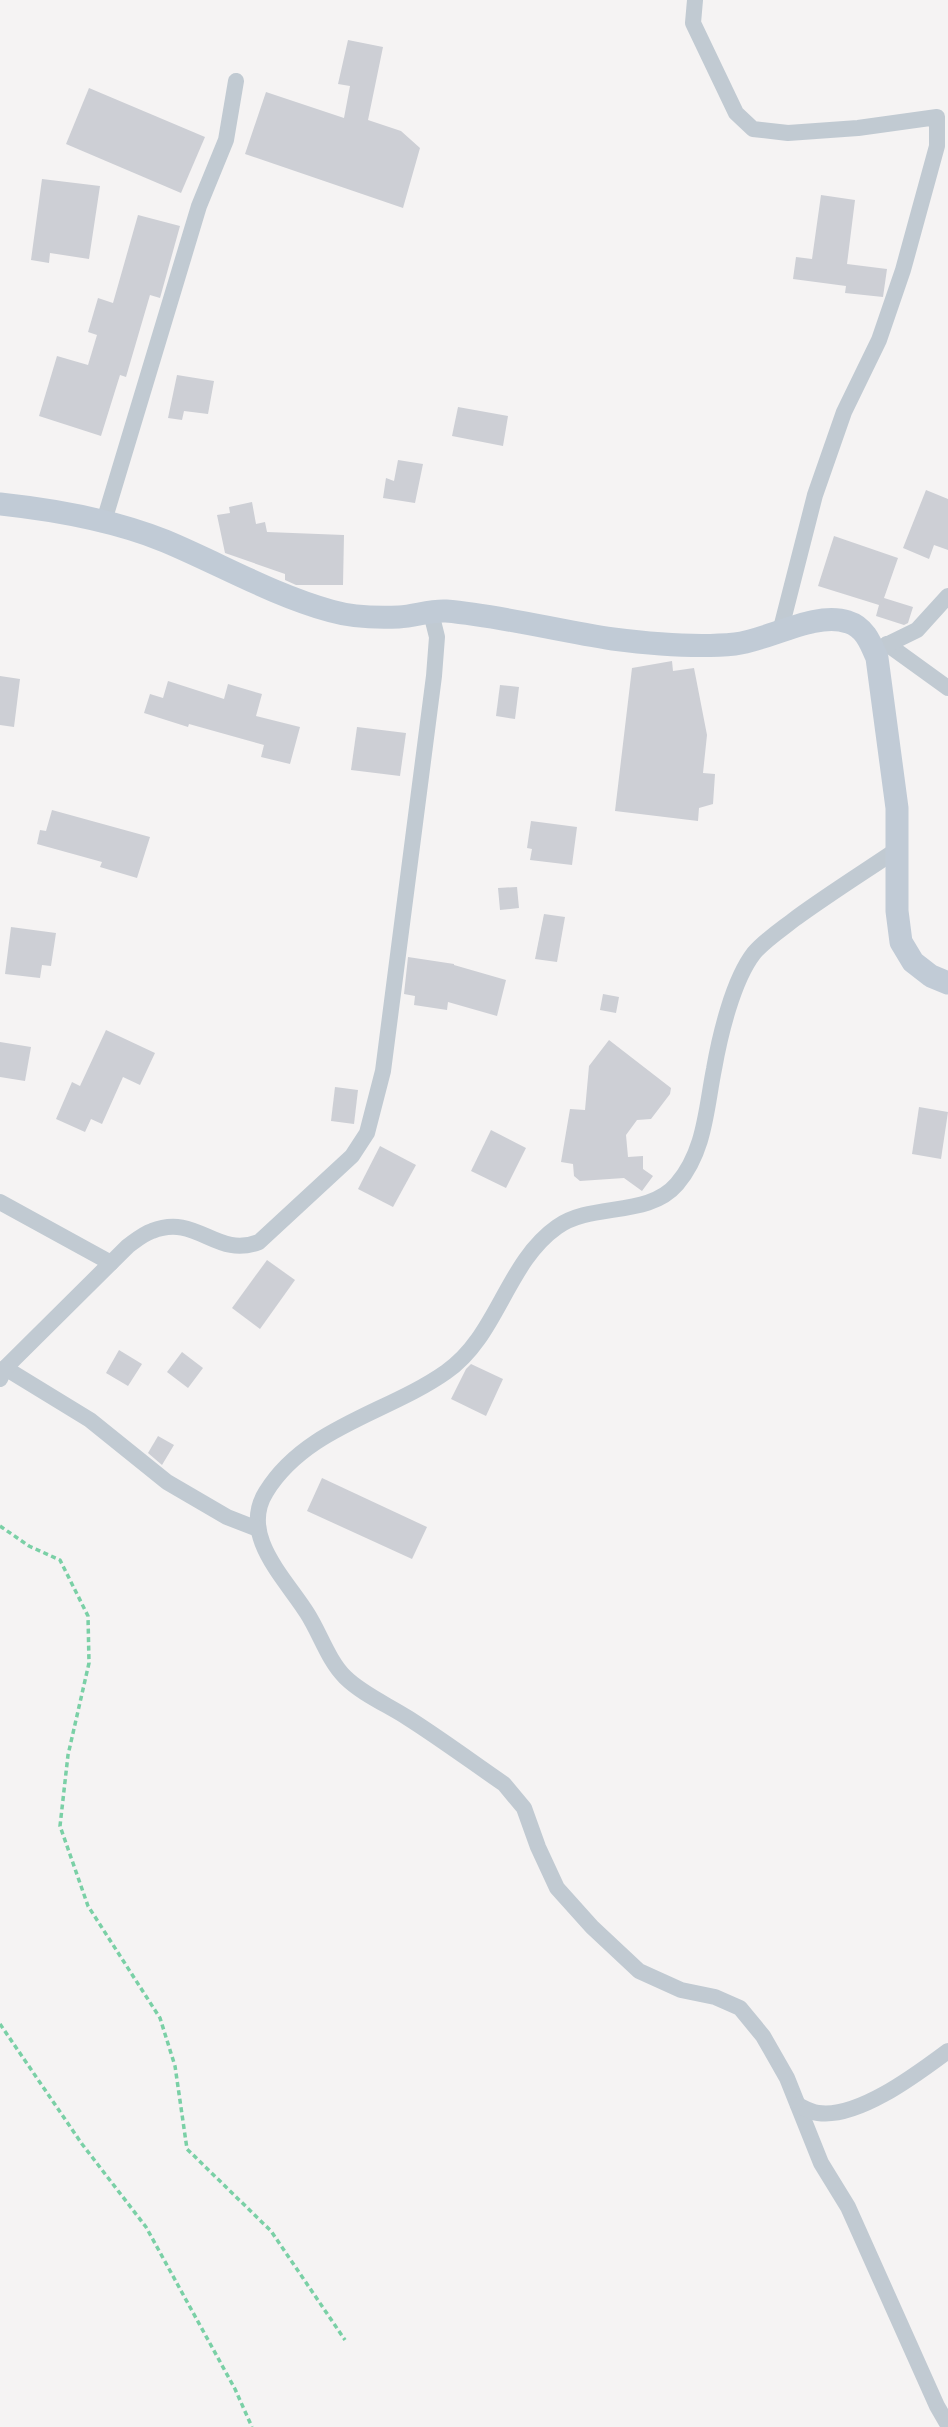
<svg xmlns="http://www.w3.org/2000/svg" width="948" height="2427" font-family="Arial,sans-serif">
	<style>
		.building { fill: #cdcfd5 }
		.lines { fill: none; stroke-linecap: round; stroke-linejoin: round }
		.path { stroke: #7ad0a6; stroke-width: 3.5; stroke-dasharray: 5 3.5; stroke-linecap: butt }
		.street { stroke: #c1cad2; stroke-width: 16 }
		.secondary { stroke: #c1cbd6; stroke-width: 23 }
	</style>
	<rect width="100%" height="100%" fill="#f5f3f3"/>
	<g class="building">
		<polygon points="348,40 383,47 368,120 401,131 420,148 403,208 245,154 266,92 344,118 350,86 338,84"/>
		<polygon points="89,88 205,137 181,193 66,144"/>
		<polygon points="42,179 100,186 89,259 50,253 49,263 31,260"/>
		<polygon points="821,195 855,200 847,264 887,269 883,297 845,293 846,286 793,279 796,257 812,259"/>
		<polygon points="138,215 180,226 160,298 150,295 126,377 120,375 101,436 39,416 57,356 88,365 97,335 88,332 98,298 113,303"/>
		<polygon points="177,375 214,381 208,414 184,411 182,420 168,418"/>
		<polygon points="458,407 508,416 503,446 452,436"/>
		<polygon points="398,460 423,464 415,503 383,498 386,478 394,481"/>
		<polygon points="926,490 948,499 948,550 934,545 929,559 903,548"/>
		<polygon points="252,502 256,524 265,522 267,532 344,535 343,585 296,585 285,580 285,574 225,553 217,515 230,513 229,507"/>
		<polygon points="834,536 898,558 884,598 913,607 908,623 904,625 876,616 879,605 818,586"/>
		<polygon points="672,661 673,671 694,668 707,735 703,773 715,774 713,804 699,808 698,821 615,811 632,668"/>
		<polygon points="0,676 20,679 14,727 0,725"/>
		<polygon points="168,681 224,699 228,684 262,694 256,716 300,727 290,764 261,757 264,745 189,724 188,727 144,713 150,694 163,698"/>
		<polygon points="500,685 519,687 515,719 496,716"/>
		<polygon points="357,727 406,733 400,776 351,770"/>
		<polygon points="52,810 150,837 137,878 100,867 102,862 37,844 40,830 46,831"/>
		<polygon points="531,821 577,827 572,865 530,860 532,849 527,848"/>
		<polygon points="517,887 519,908 500,910 498,888"/>
		<polygon points="544,914 565,917 557,962 535,959"/>
		<polygon points="11,927 56,933 51,966 42,965 40,978 5,974"/>
		<polygon points="408,957 454,964 454,965 506,980 497,1016 448,1002 447,1010 414,1005 415,996 404,994"/>
		<polygon points="603,994 619,997 616,1013 600,1010"/>
		<polygon points="106,1030 155,1053 140,1085 123,1077 102,1124 91,1119 85,1132 56,1119 72,1082 80,1086"/>
		<polygon points="609,1040 671,1088 670,1094 651,1119 637,1120 626,1135 628,1157 643,1156 643,1169 653,1176 642,1191 624,1178 580,1181 574,1176 573,1164 561,1162 570,1109 585,1110 589,1066"/>
		<polygon points="0,1042 31,1047 25,1081 0,1077"/>
		<polygon points="335,1087 358,1090 354,1124 331,1121"/>
		<polygon points="919,1107 948,1112 941,1159 912,1154"/>
		<polygon points="491,1130 526,1148 506,1188 471,1171"/>
		<polygon points="380,1146 416,1165 393,1207 358,1189"/>
		<polygon points="267,1260 295,1280 260,1329 232,1308"/>
		<polygon points="119,1350 142,1364 128,1386 106,1373"/>
		<polygon points="182,1352 203,1368 188,1388 167,1372"/>
		<polygon points="471,1364 503,1379 486,1416 451,1399 466,1369"/>
		<polygon points="158,1436 174,1445 162,1465 148,1453"/>
		<polygon points="322,1478 427,1527 412,1559 307,1511"/>
	</g>
	<g class="lines">
		<g class="path">
			<polyline points="0,1526 29,1546 60,1560 88,1616 89,1663 68,1755 60,1826 88,1906 160,2018 175,2066 187,2149 271,2231 345,2340"/>
			<polyline points="0,2024 82,2144 146,2227 235,2389 252,2427"/>
		</g>
		<g class="street">
			<polyline points="695,0 693,23 736,113 753,129 788,133 858,128 937,117 937,146 903,270 879,340 844,412 815,495 780,632"/>
			<polyline points="104,521 199,206 226,140 236,81"/>
			<polyline points="887,644 948,688"/>
			<polyline points="874,651 917,630 948,596"/>
			<path d="M898,849C864,872 829,894 796,918C782,929 765,940 754,953C733,980 720,1035 714,1069C706,1109 705,1151 677,1184C648,1218 592,1202 557,1227C506,1263 498,1336 446,1372C388,1413 306,1427 266,1492C239,1535 285,1578 307,1613C320,1633 328,1660 345,1677C362,1694 388,1705 408,1718C441,1739 472,1762 504,1784L524,1808L538,1847L557,1888L592,1927L639,1971L681,1990L715,1997L740,2008L763,2036L787,2078L821,2163L848,2207L937,2406L948,2425"/>
			<polyline points="0,1202 111,1263"/>
			<polyline points="5,1368 90,1420 167,1482 227,1517 258,1529"/>
			<path d="M0,1379L5,1368L128,1246C135,1241 143,1234 152,1231C197,1213 216,1259 259,1242L352,1156L367,1133L383,1071L434,676L437,637L431,613"/>
			<path d="M798,2105C804,2108 811,2112 818,2113C858,2119 917,2074 948,2051"/>
		</g>
		<path class="secondary" d="M0,504C56,510 113,520 165,541C220,564 273,595 331,611C352,617 377,618 399,617C415,616 431,610 446,611C503,616 558,631 613,639C652,644 696,648 735,644C769,640 815,611 848,622C865,627 871,644 877,658L897,808V911L901,942L913,962L931,976L948,983"/>
	</g>
</svg>
